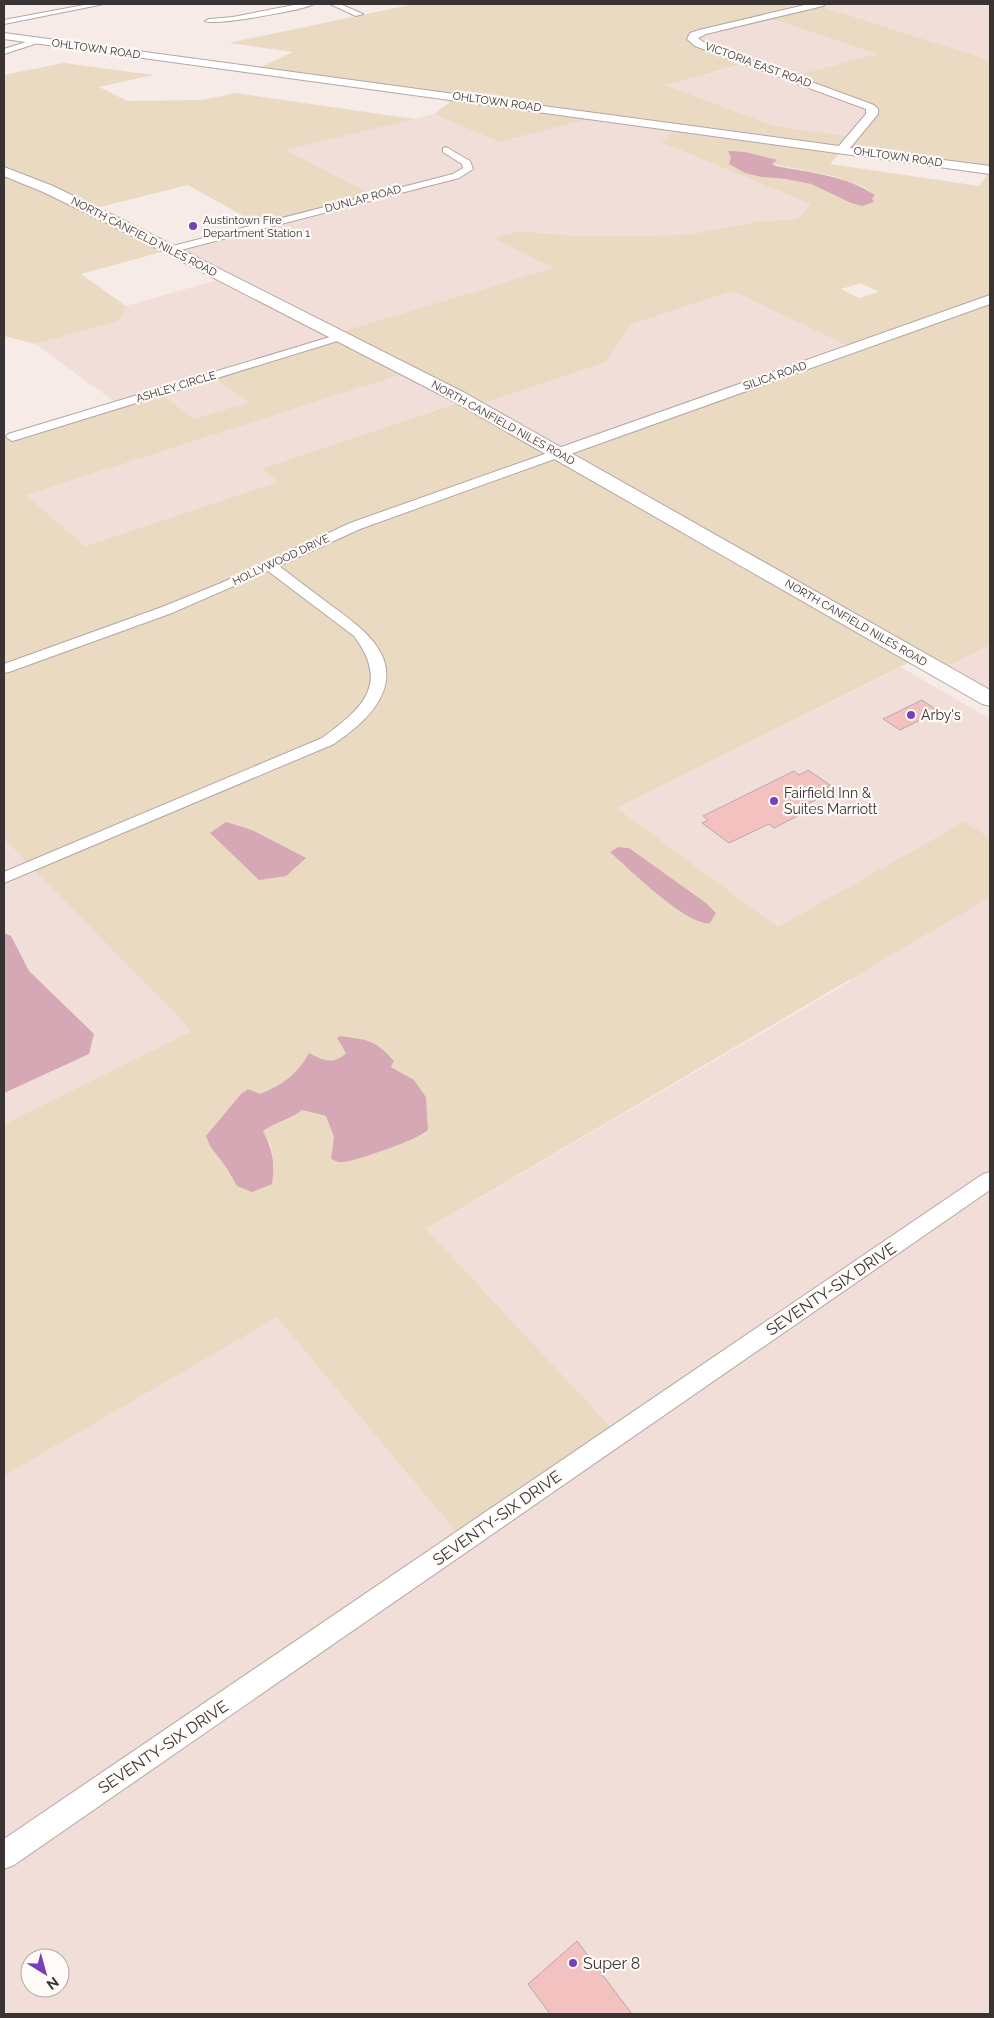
<svg xmlns="http://www.w3.org/2000/svg" width="994" height="2018" font-family="Raleway,sans-serif">
	<style>
		.built { fill: #f2ded8; fill-rule: evenodd }
		.green { fill: #eadac1; fill-rule: evenodd }
		.water { fill: #d6a7b4 }
		.building { fill: #f3c1c0; stroke: #b5aaa9 }
		.lines { fill: none; stroke-linecap: round; stroke-linejoin: round }
		.minor-casing { stroke: #b2a7a4; stroke-width: 2 }
		.tertiary-casing { stroke: #b2a7a4; stroke-width: 2 }
		.secondary-casing { stroke: #b2a7a4; stroke-width: 2 }
		.minor { fill: #fff; fill-rule: evenodd }
		.tertiary { fill: #fff; fill-rule: evenodd }
		.secondary { fill: #fff; fill-rule: evenodd }
		.poi-dot { fill: #7640b6; stroke: #fefaf8; stroke-width: 2 }
		.labels { text-anchor: middle; dominant-baseline: central; stroke-width: 4.5; stroke-linejoin: round; paint-order: stroke }
		.far-street-label { font-size: 11px; fill: #393433; stroke: #fefaf8 }
		.far-poi-label { font-size: 11px; fill: #393433; stroke: #fefaf8; text-anchor: start }
		.poi-label { font-size: 14px; fill: #393433; stroke: #fefaf8; text-anchor: start }
		.near-street-label { font-size: 16px; fill: #393433; stroke: #fefaf8 }
		.near-poi-label { font-size: 16px; fill: #393433; stroke: #fefaf8; text-anchor: start }
	</style>
	<rect width="100%" height="100%" fill="#f6ebe7"/>
	<g class="built">
		<polygon points="778,4 990,4 990,60 816,5 796,9"/>
		<polygon points="766,17 878,54 872,109 854,137 775,126 664,85 750,63 697,43 692,37"/>
		<polygon points="434,114 499,142 600,116 679,127 662,142 812,204 797,219 760,221 687,235 575,236 520,231 495,238 554,268 335,334 340,337 212,376 251,402 195,420 157,392 118,404 35,344 119,321 126,306 224,278 169,250 373,196 285,150"/>
		<polygon points="733,291 852,348 559,453 474,406 605,362 630,324"/>
		<polygon points="409,372 464,400 262,470 278,482 85,546 26,495"/>
		<polygon points="990,645 990,699 940,670"/>
		<path d="M901,667L990,719V2014H4V1476L851,981L617,808ZM30,1958H60V1988H30Z"/>
		<polygon points="4,839 193,1031 4,1124"/>
	</g>
	<g class="green">
		<path d="M414,4H778L796,9L816,5L990,60V170L843,149L830,164L979,186L990,171V645L940,670L918,658L617,808L778,927L964,822L990,838V897L426,1229L618,1435L464,1541L277,1317L4,1476V1124L192,1031L4,839V439L157,392L195,419L250,402L211,376L340,338L334,334L553,268L494,238L520,231L575,236L687,235L760,221L797,219L811,204L661,142L678,127L600,116L499,142L434,114L456,97L254,70L293,52L229,43ZM766,17L877,54L791,77L872,109L854,137L775,126L665,85L751,62L692,39L703,32ZM731,157L776,161L772,164L833,176L864,187L875,195L872,199L874,202L862,206L851,203L811,184L786,179L761,177L746,173L729,164ZM861,283L879,292L859,298L841,289ZM733,291L852,348L559,453L475,406L606,362L631,324ZM409,372L463,401L261,469L278,482L85,546L26,495ZM618,847L629,848L655,868L703,924C668,905 639,879 611,852ZM339,1036C365,1040 376,1040 394,1061L391,1067L414,1080L426,1097L428,1130L425,1134L366,1155L331,1159L334,1137L326,1116L302,1110C290,1121 275,1122 263,1131L271,1146L274,1168L237,1186L226,1167L248,1089L260,1095C281,1086 298,1074 309,1053C323,1062 333,1065 347,1053L340,1045Z"/>
		<polygon points="64,63 153,75 99,87 127,101 203,100 235,93 414,119 286,150 374,196 261,226 188,185 92,209 169,250 81,274 126,306 119,321 35,344 4,336 4,75"/>
	</g>
	<g class="water">
		<path d="M728,151L745,152L777,160L772,164L776,166C811,173 845,175 875,195L872,199L874,202L862,206L851,203L811,184L786,179L761,177L745,173L729,164L731,157Z"/>
		<polygon points="226,822 252,830 306,858 286,876 259,880 210,833"/>
		<path d="M618,847L629,848L706,903L716,913L710,923C688,927 628,868 610,852Z"/>
		<polygon points="4,933 11,936 29,971 94,1034 89,1054 4,1093"/>
		<path d="M340,1036C367,1040 375,1039 394,1061L391,1067L414,1080L426,1097L428,1130C422,1138 354,1162 342,1162C339,1163 334,1160 331,1159L334,1137L326,1116L302,1110C290,1120 275,1122 263,1131C273,1151 275,1162 272,1184L252,1192L237,1186L226,1167L210,1146L206,1136L241,1094L248,1089L260,1094C281,1086 298,1074 309,1053C323,1061 334,1065 346,1053L337,1038Z"/>
	</g>
	<g class="building">
		<polygon points="922,700 938,711 900,730 883,719"/>
		<polygon points="808,770 830,785 827,787 833,791 796,810 801,814 774,828 769,824 729,843 702,823 708,820 703,816 794,771 799,775"/>
		<polygon points="577,1941 632,2014 550,2014 528,1984"/>
	</g>
	<g class="lines">
		<defs>
			<g id="minor">
				<polygon points="89,4 104,4 4,24 4,20"/>
				<path d="M299,4H314C305,10 213,26 205,21L209,19L233,17Z"/>
				<polygon points="330,4 340,4 363,14 356,16"/>
				<polygon points="35,39 39,41 38,43 4,54 4,49"/>
				<polygon points="446,147 470,161 473,169 459,178 173,252 169,253 164,250 165,248 453,174 463,168 462,164 443,152 443,148"/>
				<polygon points="340,334 344,335 346,337 344,339 16,440 12,441 6,437 8,434"/>
				<path d="M559,449L563,450L565,453L563,456L360,529L279,566C296,579 312,591 328,603C356,624 399,651 383,692C374,715 352,731 334,744L4,883V872L322,738C363,708 390,684 354,636L268,571L172,613L9,672L4,673V664L162,607L221,583L350,523Z"/>
				<polygon points="990,1172 990,1190 14,1865 4,1869 4,1839 983,1174"/>
			</g>
			<g id="tertiary">
				<polygon points="809,4 825,4 823,6 706,34 698,38 703,42 874,105 878,109 878,114 850,148 990,166 990,174 4,39 4,33 839,146 866,114 866,109 695,46 687,39 690,33 699,30"/>
				<polygon points="990,295 990,304 565,456 553,456 551,453 553,450"/>
			</g>
			<polygon id="secondary" points="4,167 53,186 119,218 465,393 990,690 990,706 982,704 453,401 109,224 43,192 4,176"/>
		</defs>
		<use href="#minor" class="minor-casing"/>
		<use href="#tertiary" class="tertiary-casing"/>
		<use href="#secondary" class="secondary-casing"/>
		<use href="#minor" class="minor"/>
		<use href="#tertiary" class="tertiary"/>
		<use href="#secondary" class="secondary"/>
	</g>
	<g class="poi-dot">
		<circle cx="193" cy="226" r="5"/>
		<circle cx="911" cy="715" r="5"/>
		<circle cx="774" cy="801" r="5"/>
		<circle cx="573" cy="1963" r="5"/>
	</g>
	<g class="labels">
		<g class="far-street-label">
			<text transform="translate(96 49) rotate(8)">OHLTOWN ROAD</text>
			<text transform="translate(758 65) rotate(20)">VICTORIA EAST ROAD</text>
			<text transform="translate(497 102) rotate(8)">OHLTOWN ROAD</text>
			<text transform="translate(898 157) rotate(8)">OHLTOWN ROAD</text>
			<text transform="translate(363 199) rotate(-15)">DUNLAP ROAD</text>
			<text transform="translate(144 237) rotate(27)">NORTH CANFIELD NILES ROAD</text>
			<text transform="translate(775 376) rotate(-19)">SILICA ROAD</text>
			<text transform="translate(176 387) rotate(-17)">ASHLEY CIRCLE</text>
			<text transform="translate(503 423) rotate(29)">NORTH CANFIELD NILES ROAD</text>
			<text transform="translate(281 560) rotate(-25)">HOLLYWOOD DRIVE</text>
			<text transform="translate(856 623) rotate(30)">NORTH CANFIELD NILES ROAD</text>
		</g>
		<g class="far-poi-label">
			<text x="203" y="220">Austintown Fire<tspan x="203" dy="13">Department Station 1</tspan></text>
		</g>
		<g class="poi-label">
			<text x="921" y="715">Arby's</text>
			<text x="784" y="793">Fairfield Inn &amp;<tspan x="784" dy="16">Suites Marriott</tspan></text>
		</g>
		<g class="near-street-label">
			<text transform="translate(831 1289) rotate(-34)">SEVENTY-SIX DRIVE</text>
			<text transform="translate(497 1518) rotate(-35)">SEVENTY-SIX DRIVE</text>
			<text transform="translate(163 1747) rotate(-34)">SEVENTY-SIX DRIVE</text>
		</g>
		<g class="near-poi-label">
			<text x="583" y="1963">Super 8</text>
		</g>
	</g>
	<rect width="994" height="2018" fill="none" stroke="#393433" stroke-width="10"/>
	<g transform="translate(45 1973) rotate(143)"><circle r="24" fill="#fefaf8" stroke="#afaba9"/>
	<path d="M0-4L9 19L0 12L-9 19Z" fill="#7640b6"/>
	<text y="-8" font-size="14" font-weight="bold" text-anchor="middle" fill="#393433">N</text>
	</g>
</svg>
